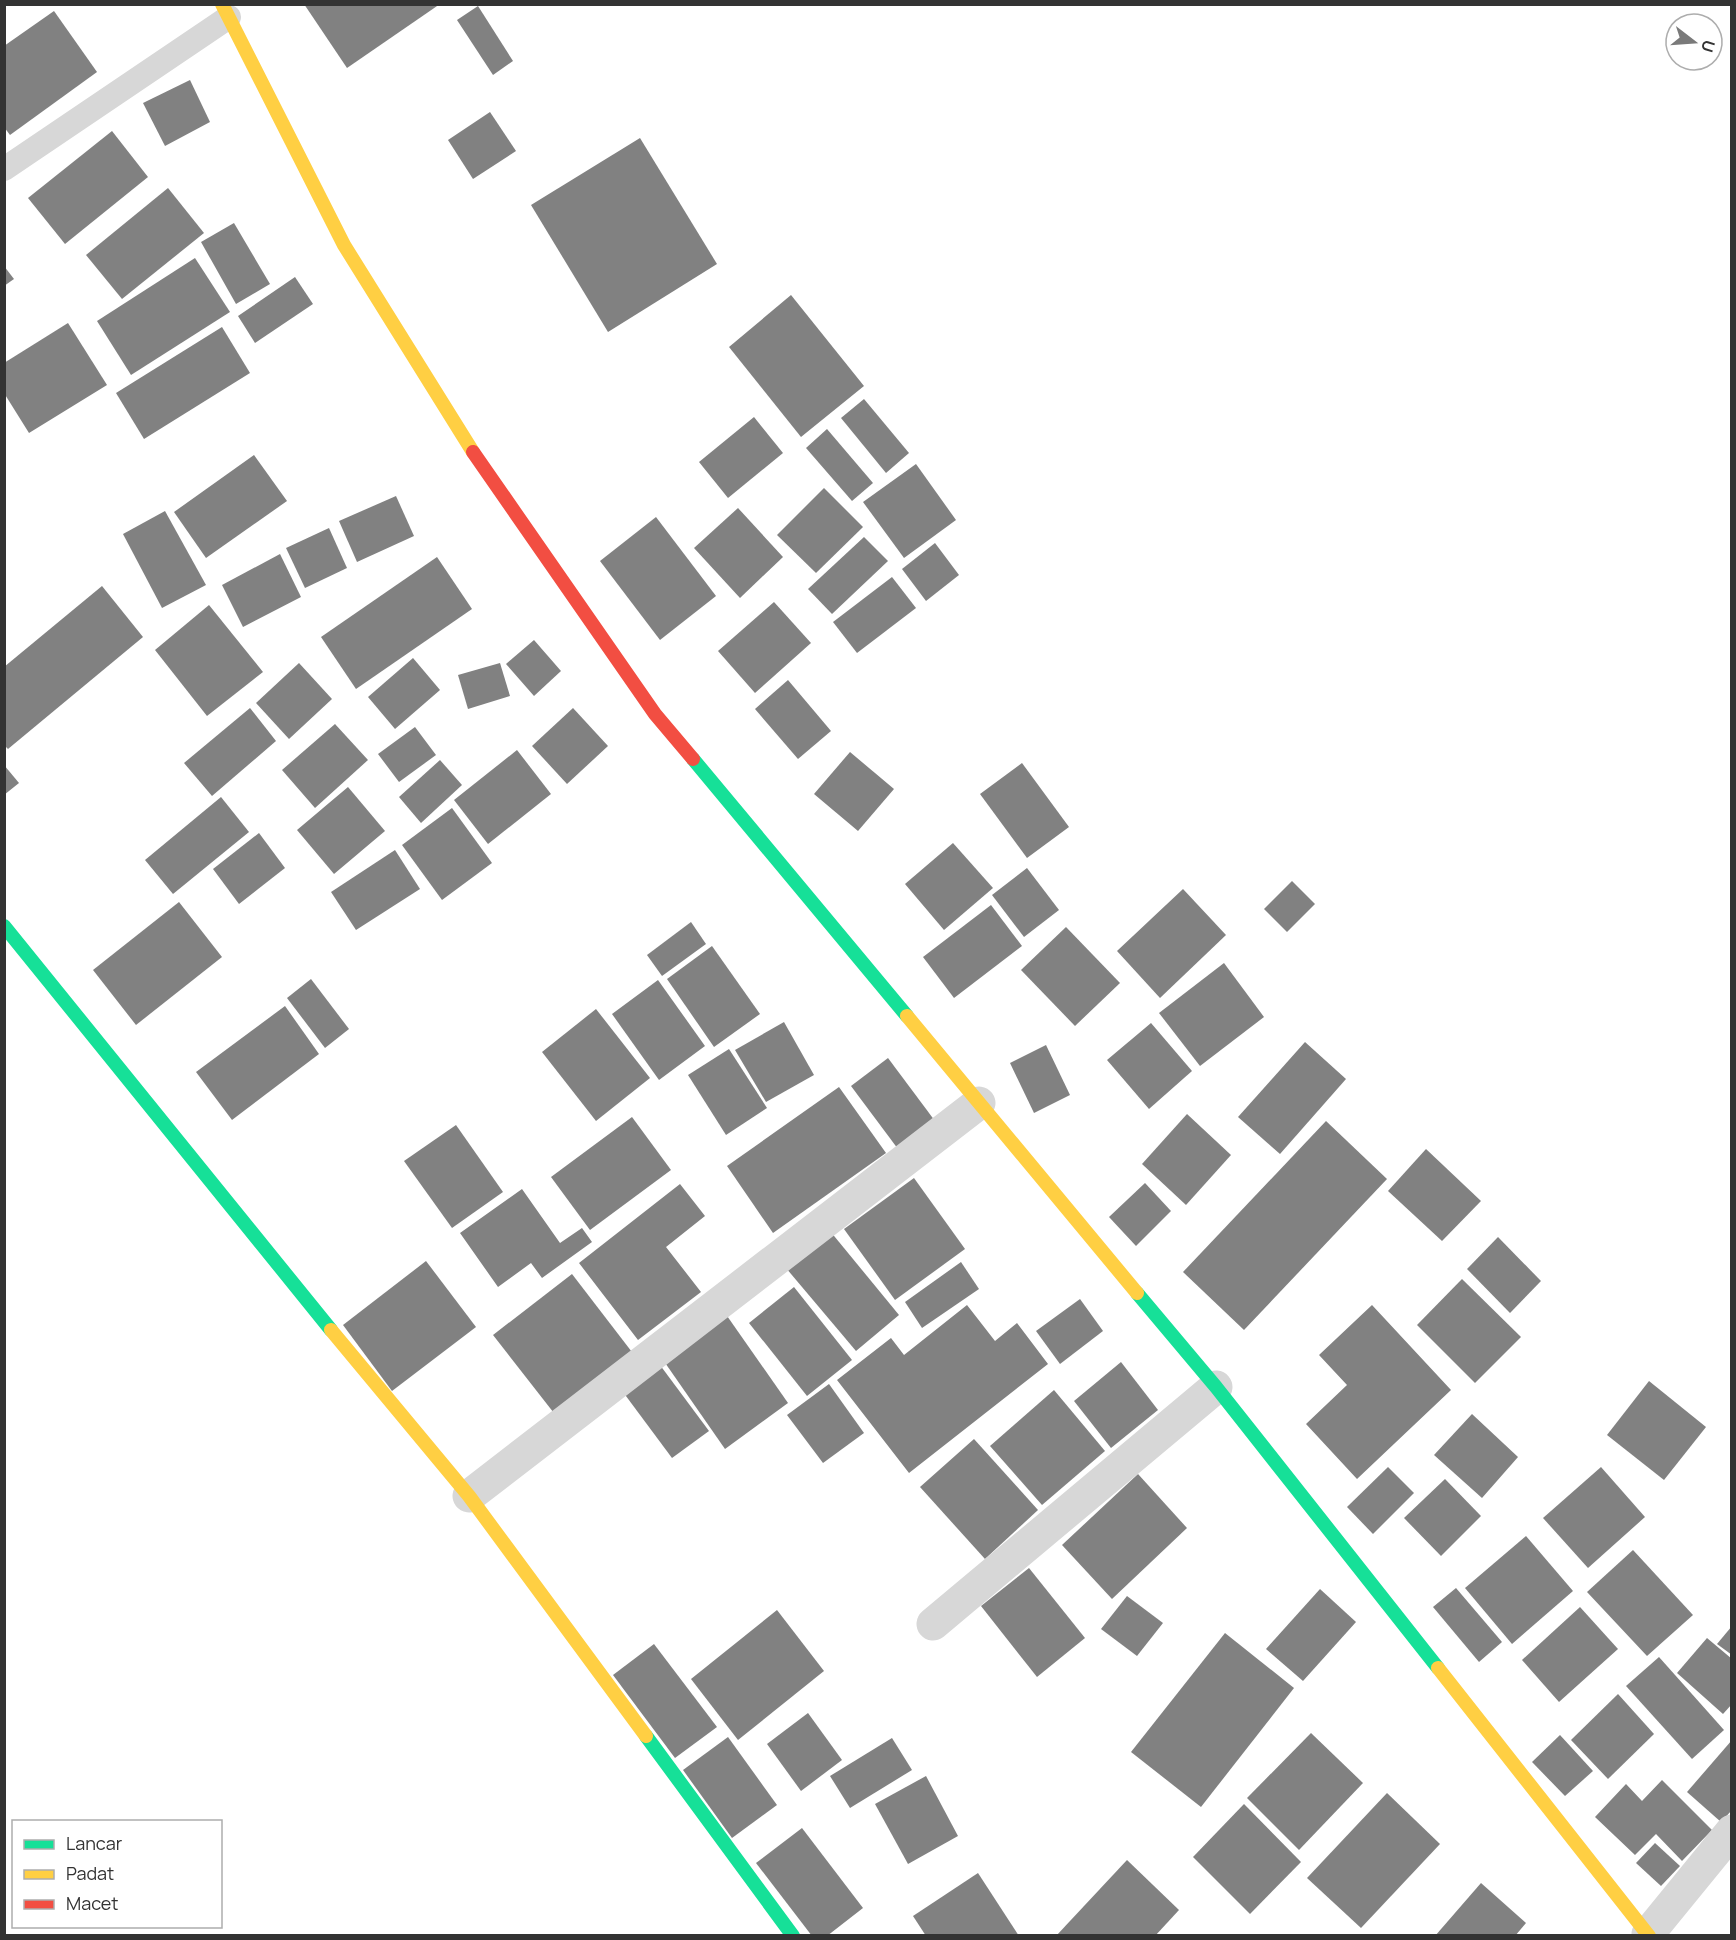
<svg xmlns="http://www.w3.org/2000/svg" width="1736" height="1940" font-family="Manrope,sans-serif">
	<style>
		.building { fill: #818181 }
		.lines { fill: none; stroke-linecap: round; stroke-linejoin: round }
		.lane { stroke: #d7d7d7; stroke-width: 24 }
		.street { stroke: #d7d7d7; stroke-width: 33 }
		.fast { stroke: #16e098; stroke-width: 14 }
		.slow { stroke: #ffcf43; stroke-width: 14 }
		.jam { stroke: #f24e42; stroke-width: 14 }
	</style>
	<rect width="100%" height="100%" fill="#fff"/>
	<g class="building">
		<polygon points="304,4 440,4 347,68"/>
		<polygon points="478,6 513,61 493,75 457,20"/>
		<polygon points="54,11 97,72 10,135 4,127 4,46"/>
		<polygon points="190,80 210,122 165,146 143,103"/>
		<polygon points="490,112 516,151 473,179 448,140"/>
		<polygon points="112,131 148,177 65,244 28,198"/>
		<polygon points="640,138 717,264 608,332 531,205"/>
		<polygon points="168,188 204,233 122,299 86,255"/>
		<polygon points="234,223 270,284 236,304 201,242"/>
		<polygon points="195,258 230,312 131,375 97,321"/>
		<polygon points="4,266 14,279 4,286"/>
		<polygon points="295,277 313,304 255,343 238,316"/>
		<polygon points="791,295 864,386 801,437 729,347"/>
		<polygon points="68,323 107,385 29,433 4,393 4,363"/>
		<polygon points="222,327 250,373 144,439 116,393"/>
		<polygon points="864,399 909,453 886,473 841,418"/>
		<polygon points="754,417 783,453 728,498 699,462"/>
		<polygon points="827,429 873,483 852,501 806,448"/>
		<polygon points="254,455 287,501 206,558 174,512"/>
		<polygon points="916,464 956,520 904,558 863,502"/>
		<polygon points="824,488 863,527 816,573 777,535"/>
		<polygon points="396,496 414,536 357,562 339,521"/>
		<polygon points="738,508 783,557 740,598 694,548"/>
		<polygon points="165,511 206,585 162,608 123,534"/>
		<polygon points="656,517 716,596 660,640 600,561"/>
		<polygon points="329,528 347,568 305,588 286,548"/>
		<polygon points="864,537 888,561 832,614 808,589"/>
		<polygon points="935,543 959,575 926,601 902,569"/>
		<polygon points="280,554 301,597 243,627 222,585"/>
		<polygon points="437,557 472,609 356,689 321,637"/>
		<polygon points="892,577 916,608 857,653 833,622"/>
		<polygon points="102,586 143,637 8,749 4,745 4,667"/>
		<polygon points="774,602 811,643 755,693 718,651"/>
		<polygon points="209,605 263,672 207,716 155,650"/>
		<polygon points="534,640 561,671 534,696 506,664"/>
		<polygon points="413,658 440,690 395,729 368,697"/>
		<polygon points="299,663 332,699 289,739 256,703"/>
		<polygon points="500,663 510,696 468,709 458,675"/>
		<polygon points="788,680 831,731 798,759 755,709"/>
		<polygon points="250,708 276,741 212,796 184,763"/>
		<polygon points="573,708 608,746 567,784 532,746"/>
		<polygon points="335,724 368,760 315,808 282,770"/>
		<polygon points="415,727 436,755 399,782 378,754"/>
		<polygon points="517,750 551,794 488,844 454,800"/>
		<polygon points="850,752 894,789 858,831 814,794"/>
		<polygon points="440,760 462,785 421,823 399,797"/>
		<polygon points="1022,763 1069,827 1027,858 980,794"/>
		<polygon points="4,765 19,783 4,795"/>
		<polygon points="348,787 385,831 334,874 297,830"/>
		<polygon points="221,797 249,832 173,894 145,860"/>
		<polygon points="452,808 492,863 442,900 402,845"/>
		<polygon points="259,833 285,868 239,904 213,869"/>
		<polygon points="953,843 993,888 944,930 905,884"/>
		<polygon points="395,850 420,889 356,930 331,892"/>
		<polygon points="1027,868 1059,910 1024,937 992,895"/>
		<polygon points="1292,881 1315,904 1287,932 1264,909"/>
		<polygon points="1183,889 1226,935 1160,998 1117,951"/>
		<polygon points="179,902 222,957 136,1025 93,970"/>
		<polygon points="991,905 1022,946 954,998 923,957"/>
		<polygon points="691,922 706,944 662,976 647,955"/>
		<polygon points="1066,927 1120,983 1075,1026 1021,970"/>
		<polygon points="712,946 760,1014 714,1047 667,979"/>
		<polygon points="1224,963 1264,1017 1200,1066 1159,1013"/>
		<polygon points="311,979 349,1029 325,1048 287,998"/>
		<polygon points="658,980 705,1046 659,1080 612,1014"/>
		<polygon points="285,1006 319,1054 232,1120 196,1072"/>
		<polygon points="596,1009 650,1078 596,1121 542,1052"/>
		<polygon points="784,1022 814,1075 766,1102 735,1050"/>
		<polygon points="1151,1023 1192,1071 1149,1109 1107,1060"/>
		<polygon points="1305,1042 1346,1079 1280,1154 1238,1117"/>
		<polygon points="1046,1045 1070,1095 1034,1113 1010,1063"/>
		<polygon points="729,1049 767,1108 726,1135 688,1075"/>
		<polygon points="888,1058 935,1121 898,1149 851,1086"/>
		<polygon points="839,1087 886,1153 773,1233 727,1166"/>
		<polygon points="1187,1114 1231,1155 1186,1205 1142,1164"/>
		<polygon points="632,1117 671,1170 590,1230 551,1177"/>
		<polygon points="1326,1121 1387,1179 1244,1330 1183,1272"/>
		<polygon points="456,1125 503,1192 452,1228 404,1161"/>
		<polygon points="1426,1149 1481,1201 1442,1241 1388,1191"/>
		<polygon points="914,1178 965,1249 895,1300 844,1229"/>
		<polygon points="1145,1183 1171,1211 1136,1246 1109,1217"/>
		<polygon points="680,1184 705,1216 666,1247 701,1292 638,1340 579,1263"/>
		<polygon points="522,1189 560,1243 582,1228 592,1242 542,1278 531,1263 498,1287 460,1233"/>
		<polygon points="830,1231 899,1315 856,1351 786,1268"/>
		<polygon points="1498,1237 1541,1281 1510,1313 1467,1269"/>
		<polygon points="426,1261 476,1327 392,1391 343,1325"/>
		<polygon points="961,1262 979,1289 922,1328 905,1302"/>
		<polygon points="572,1274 635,1356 557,1417 493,1335"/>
		<polygon points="1462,1279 1521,1337 1475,1383 1417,1325"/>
		<polygon points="794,1287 852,1360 807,1396 749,1323"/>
		<polygon points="1080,1299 1103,1331 1060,1364 1036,1331"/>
		<polygon points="967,1305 995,1341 1017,1323 1048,1364 909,1473 837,1380 891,1338 904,1355"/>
		<polygon points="1372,1305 1451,1390 1357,1479 1306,1424 1347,1385 1319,1355"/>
		<polygon points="725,1313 788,1403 725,1449 661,1357"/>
		<polygon points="657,1361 709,1431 672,1458 620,1388"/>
		<polygon points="1121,1362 1158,1410 1111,1448 1074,1401"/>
		<polygon points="1649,1381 1706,1427 1664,1480 1607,1435"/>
		<polygon points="829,1384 864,1433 823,1463 787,1415"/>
		<polygon points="1054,1390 1105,1451 1042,1505 990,1446"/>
		<polygon points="1472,1414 1518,1457 1482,1498 1434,1455"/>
		<polygon points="974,1439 1038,1510 985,1559 920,1487"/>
		<polygon points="1388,1467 1414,1493 1373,1534 1347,1507"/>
		<polygon points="1601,1467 1645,1517 1588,1568 1543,1518"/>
		<polygon points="1138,1474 1187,1528 1112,1599 1062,1545"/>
		<polygon points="1445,1479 1481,1516 1441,1556 1404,1518"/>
		<polygon points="1526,1536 1573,1591 1512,1644 1465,1588"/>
		<polygon points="1633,1550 1693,1615 1647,1656 1587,1592"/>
		<polygon points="1029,1568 1085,1638 1037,1677 981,1606"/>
		<polygon points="1456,1588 1502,1642 1479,1662 1433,1607"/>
		<polygon points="1320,1589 1356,1622 1303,1681 1266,1649"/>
		<polygon points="1127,1596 1163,1623 1137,1656 1101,1629"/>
		<polygon points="1580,1607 1618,1649 1559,1702 1522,1660"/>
		<polygon points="777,1610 824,1671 738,1740 691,1679"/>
		<polygon points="1732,1626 1732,1655 1717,1644"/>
		<polygon points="1225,1633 1294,1688 1201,1807 1131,1752"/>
		<polygon points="1707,1638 1732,1659 1732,1704 1723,1714 1677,1673"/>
		<polygon points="654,1644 717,1727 675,1758 613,1675"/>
		<polygon points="1659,1657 1724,1730 1692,1759 1626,1686"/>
		<polygon points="1618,1694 1654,1734 1608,1779 1571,1740"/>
		<polygon points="808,1713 842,1760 801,1791 767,1744"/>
		<polygon points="1311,1733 1363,1783 1299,1850 1247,1798"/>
		<polygon points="1560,1735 1593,1771 1565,1796 1532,1762"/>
		<polygon points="728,1737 777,1805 732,1838 683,1770"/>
		<polygon points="892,1738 912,1770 850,1808 830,1776"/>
		<polygon points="1732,1740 1732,1810 1721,1822 1687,1792"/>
		<polygon points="926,1776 958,1836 908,1864 875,1804"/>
		<polygon points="1662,1780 1712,1830 1682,1861 1656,1834 1635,1855 1595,1817 1626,1784 1642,1801"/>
		<polygon points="1387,1793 1440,1844 1361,1928 1307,1878"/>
		<polygon points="1244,1804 1301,1862 1250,1914 1193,1857"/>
		<polygon points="802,1828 863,1908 827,1936 812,1936 756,1863"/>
		<polygon points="1655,1843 1680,1866 1661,1886 1636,1863"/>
		<polygon points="1127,1860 1179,1910 1155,1936 1056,1936"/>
		<polygon points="978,1873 1019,1936 926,1936 913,1916"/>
		<polygon points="1481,1883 1526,1923 1515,1936 1435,1936"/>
	</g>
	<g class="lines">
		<polyline class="lane" points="4,169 229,17"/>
		<g class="street">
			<polyline points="469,1496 979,1103"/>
			<polyline points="933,1624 1216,1387"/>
			<polyline points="1648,1934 1732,1831"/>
		</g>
		<g class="fast">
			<polyline points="693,759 907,1016"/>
			<polyline points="4,926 331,1330"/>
			<polyline points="1137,1293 1216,1387 1438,1668"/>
			<polyline points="646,1736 793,1936"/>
		</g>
		<g class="slow">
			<polyline points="222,4 344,245 473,452"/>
			<polyline points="907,1016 1137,1293"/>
			<polyline points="331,1330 469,1496 646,1736"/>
			<polyline points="1438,1668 1649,1936"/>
		</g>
		<polyline class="jam" points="473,452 655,714 693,759"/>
	</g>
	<rect width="1736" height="1940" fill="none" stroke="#333333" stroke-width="12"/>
	<rect x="12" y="1820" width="210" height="108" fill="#ffffff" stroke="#adadad" stroke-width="1.5"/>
	<rect x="24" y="1840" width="30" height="9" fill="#16e098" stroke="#adadad" stroke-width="1.5"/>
	<text x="66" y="1850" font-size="18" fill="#333333">Lancar</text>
	<rect x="24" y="1870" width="30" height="9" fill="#ffcf43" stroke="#adadad" stroke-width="1.5"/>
	<text x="66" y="1880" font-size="18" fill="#333333">Padat</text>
	<rect x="24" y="1900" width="30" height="9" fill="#f24e42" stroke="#adadad" stroke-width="1.5"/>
	<text x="66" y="1910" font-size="18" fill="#333333">Macet</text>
	<g transform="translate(1694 42) rotate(107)"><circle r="28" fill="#ffffff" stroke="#adadad" stroke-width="1.5"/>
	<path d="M0-4.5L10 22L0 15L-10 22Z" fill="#7a7a7a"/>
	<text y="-9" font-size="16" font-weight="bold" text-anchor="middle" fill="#333333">U</text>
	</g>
</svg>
